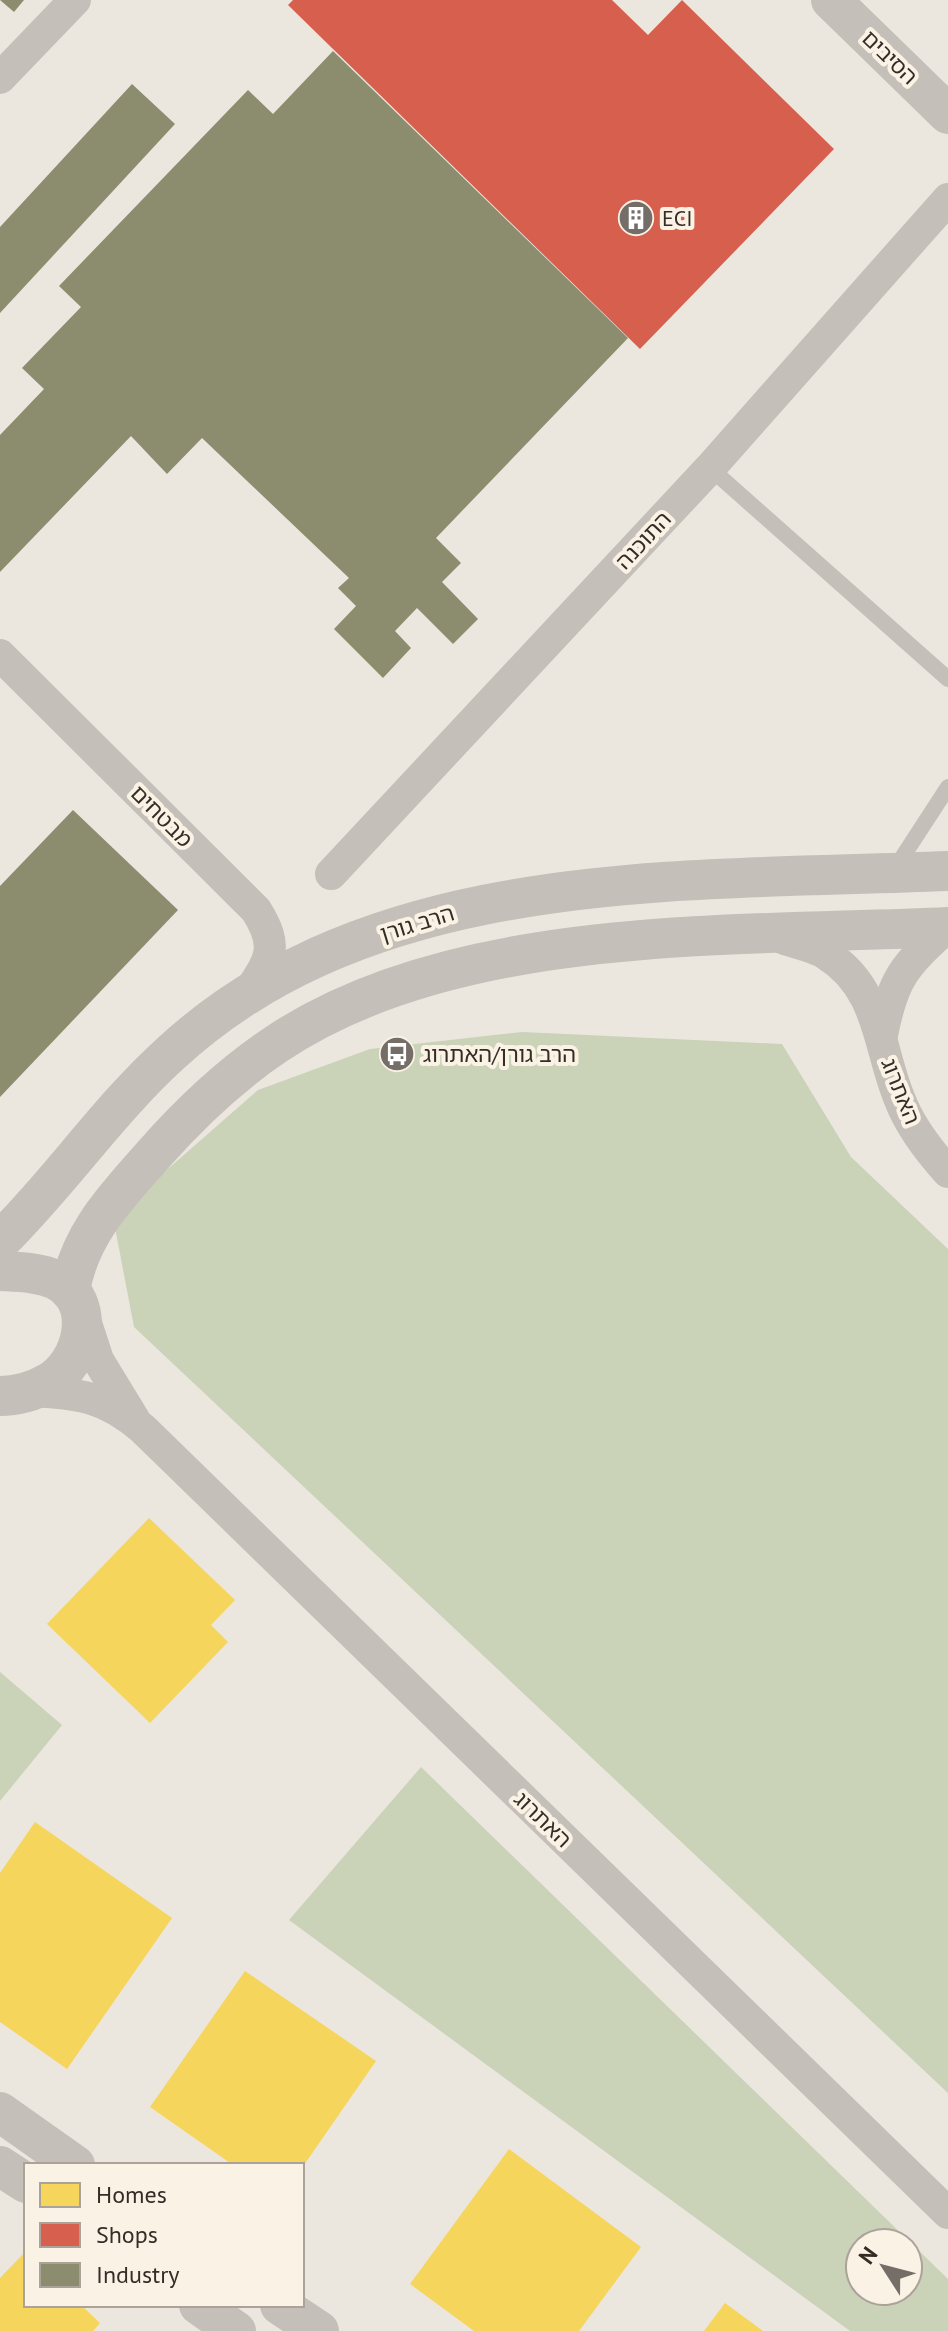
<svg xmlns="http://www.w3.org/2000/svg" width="948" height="2331" font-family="'PT Sans','Noto Sans Hebrew',sans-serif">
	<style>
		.green { fill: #cad2b8; fill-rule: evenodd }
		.homes { fill: #f6d55c }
		.shops { fill: #d6604d }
		.industry { fill: #8c8c6e }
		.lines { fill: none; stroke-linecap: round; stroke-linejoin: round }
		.service { stroke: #c4bfb8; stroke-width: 16 }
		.minor { stroke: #c4bfb8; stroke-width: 32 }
		.tertiary { stroke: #c4bfb8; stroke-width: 40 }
		.labels { text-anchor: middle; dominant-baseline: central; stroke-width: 8; stroke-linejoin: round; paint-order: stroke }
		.street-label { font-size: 22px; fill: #352c26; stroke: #f9f2e5 }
		.poi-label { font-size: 22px; fill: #352c26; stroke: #f9f2e5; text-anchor: start }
	</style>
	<rect width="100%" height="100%" fill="#ebe7df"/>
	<g class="green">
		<polygon points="522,1032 782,1044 851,1157 948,1249 948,2093 134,1327 113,1217 258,1090 370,1049"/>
		<polygon points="0,1672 62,1725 0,1801"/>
		<path d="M421,1767L948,2279V2331H850L289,1920ZM908,2243V2291H860V2243Z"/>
	</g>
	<g class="homes">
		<polygon points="149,1518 235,1600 211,1625 228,1642 150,1723 47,1624"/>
		<polygon points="35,1822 172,1918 67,2069 0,2022 0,1873"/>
		<polygon points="245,1971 376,2061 304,2165 233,2165 150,2107"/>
		<polygon points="509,2149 641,2247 579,2331 474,2331 410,2284"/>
		<polygon points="26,2251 26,2305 81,2305 100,2323 93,2331 0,2331 0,2278"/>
		<polygon points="725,2303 763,2331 704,2331"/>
	</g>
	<polygon class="shops" points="293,0 612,0 648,35 682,0 834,149 640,349 288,5"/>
	<g class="industry">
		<polygon points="0,0 24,0 14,12"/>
		<polygon points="333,51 628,338 436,538 461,563 442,582 478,619 453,644 417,608 395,631 411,648 383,678 334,629 356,606 338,588 349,578 202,438 167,474 131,436 0,572 0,435 44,389 22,368 81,307 59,286 248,90 273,114"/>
		<polygon points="132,84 175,124 0,313 0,227"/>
		<polygon points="73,810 178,910 0,1097 0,886"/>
	</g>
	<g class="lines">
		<g class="service">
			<polyline points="710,468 948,679"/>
			<polyline points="894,870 948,787"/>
		</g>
		<g class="minor">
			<polyline points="0,78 75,0"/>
			<path d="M0,655L256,910C280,948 270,960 247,995"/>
			<polyline points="331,874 710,468 948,199"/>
			<path d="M779,937C794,943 813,946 826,954C881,988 878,1048 900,1100C910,1126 929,1151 948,1172"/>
			<path d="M882,1035C893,978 904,966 947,927"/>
			<polyline points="83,1314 98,1360 134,1419"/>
			<path d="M29,1391C77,1393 105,1396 143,1429L948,2213"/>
		</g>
		<g class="tertiary">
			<polyline points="831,0 948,114"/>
			<path d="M0,1241C60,1182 108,1110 171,1053C376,864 688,882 948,871"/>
			<path d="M0,1271C18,1272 39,1272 56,1280C98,1301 84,1363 48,1383C32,1392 17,1396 0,1396"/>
			<path d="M70,1291C79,1234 117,1196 154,1154C191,1112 229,1076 275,1045C455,923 738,937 948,927"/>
			<polyline points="0,2112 75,2165"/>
			<polyline points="0,2166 26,2183"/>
			<polyline points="199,2305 236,2331"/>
			<polyline points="280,2305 319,2331"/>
		</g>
	</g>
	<defs>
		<symbol id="building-disc" viewBox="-11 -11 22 22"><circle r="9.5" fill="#756d67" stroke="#f9f2e5"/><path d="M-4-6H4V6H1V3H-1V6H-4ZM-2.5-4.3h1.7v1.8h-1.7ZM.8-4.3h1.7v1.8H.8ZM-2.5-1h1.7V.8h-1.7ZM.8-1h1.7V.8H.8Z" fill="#fff"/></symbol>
		<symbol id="bus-disc" viewBox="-11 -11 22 22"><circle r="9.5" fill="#756d67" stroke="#f9f2e5"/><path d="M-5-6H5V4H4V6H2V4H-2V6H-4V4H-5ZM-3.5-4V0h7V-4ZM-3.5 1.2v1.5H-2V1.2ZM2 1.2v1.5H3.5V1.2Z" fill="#fff"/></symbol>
	</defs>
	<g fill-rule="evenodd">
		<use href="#building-disc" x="616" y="198" width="40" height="40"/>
		<use href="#bus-disc" x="377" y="1034" width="40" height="40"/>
	</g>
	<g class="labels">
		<g class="street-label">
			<text transform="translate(890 57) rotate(44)">הסיבים</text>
			<text transform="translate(643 540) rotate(-47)">התוכנה</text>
			<text transform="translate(162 816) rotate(45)">מבטחים</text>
			<text transform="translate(417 923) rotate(-17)">הרב גורן</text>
			<text transform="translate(901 1091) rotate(68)">האתרוג</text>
			<text transform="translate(543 1819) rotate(44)">האתרוג</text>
		</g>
		<g class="poi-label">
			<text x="662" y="218">ECI</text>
			<text x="423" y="1054">הרב גורן/האתרוג</text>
		</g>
	</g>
	<rect x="24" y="2163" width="280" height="144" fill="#f9f2e5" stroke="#aba399" stroke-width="2"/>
	<rect x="40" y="2183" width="40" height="24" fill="#f6d55c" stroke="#aba399" stroke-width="2"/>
	<text x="96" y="2203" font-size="24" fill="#352c26">Homes</text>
	<rect x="40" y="2223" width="40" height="24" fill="#d6604d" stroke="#aba399" stroke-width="2"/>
	<text x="96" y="2243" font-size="24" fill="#352c26">Shops</text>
	<rect x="40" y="2263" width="40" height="24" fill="#8c8c6e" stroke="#aba399" stroke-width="2"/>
	<text x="96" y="2283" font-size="24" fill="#352c26">Industry</text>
	<g transform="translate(884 2267) rotate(306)"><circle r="38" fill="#f9f2e5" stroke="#aba399" stroke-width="2"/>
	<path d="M0-6L14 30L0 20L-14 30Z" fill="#756d67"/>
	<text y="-12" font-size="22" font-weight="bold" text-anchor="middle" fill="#352c26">N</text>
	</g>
</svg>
